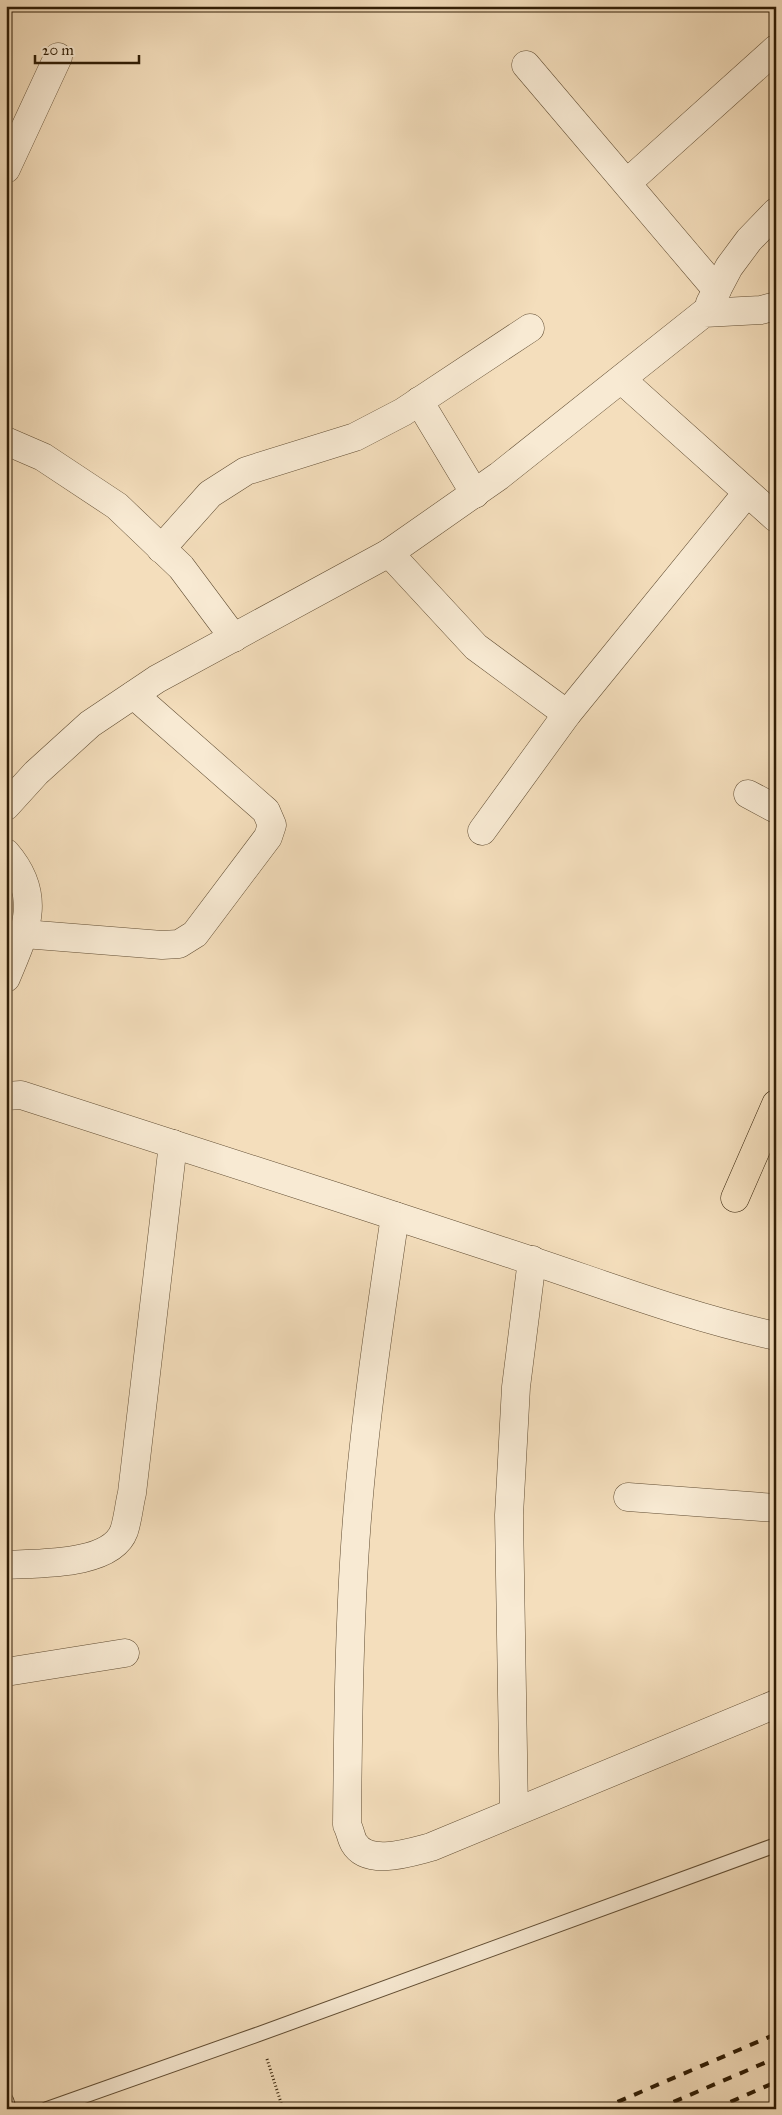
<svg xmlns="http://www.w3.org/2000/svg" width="782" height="2115" font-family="'IM FELL Great Primer',serif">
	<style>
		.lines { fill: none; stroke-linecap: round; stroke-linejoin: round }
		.service-casing { stroke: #614d33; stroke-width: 16 }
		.minor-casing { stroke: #614d33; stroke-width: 29 }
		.tertiary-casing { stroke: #614d33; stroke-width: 29 }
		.primary-casing { stroke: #301d05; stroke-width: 29 }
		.path { stroke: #301d05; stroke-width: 3; stroke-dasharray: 1 2.5; stroke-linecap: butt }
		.service { stroke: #f8ead3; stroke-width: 14 }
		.minor { stroke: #f8ead3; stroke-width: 28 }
		.tertiary { stroke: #f8ead3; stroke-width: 28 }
		.primary { stroke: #f4debc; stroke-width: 28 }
		.rail { stroke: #301d05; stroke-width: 4; stroke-dasharray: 9 9; stroke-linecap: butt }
	</style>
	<rect width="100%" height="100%" fill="#f4debc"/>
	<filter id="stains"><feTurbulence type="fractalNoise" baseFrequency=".004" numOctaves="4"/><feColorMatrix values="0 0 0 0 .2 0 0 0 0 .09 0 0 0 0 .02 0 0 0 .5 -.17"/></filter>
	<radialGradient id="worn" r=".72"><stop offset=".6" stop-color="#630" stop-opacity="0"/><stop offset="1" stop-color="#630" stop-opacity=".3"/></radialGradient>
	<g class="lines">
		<defs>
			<g id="service">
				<polyline points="6,2100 9,2109"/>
				<polyline points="47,2109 259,2034 776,1845"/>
			</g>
			<g id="minor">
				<polyline points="526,65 717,290"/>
				<polyline points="6,169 58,57"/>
				<polyline points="627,183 776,49"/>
				<polyline points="710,303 729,267 749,240 776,212"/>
				<polyline points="622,380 776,518"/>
				<polyline points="419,401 475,494"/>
				<polyline points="6,441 43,457 117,506 181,567 234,638"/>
				<polyline points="161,549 210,494 246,471 355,437 403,412 530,328"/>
				<polyline points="389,553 476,647 567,714"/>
				<polyline points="748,794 776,809"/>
				<polyline points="6,806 36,773 90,724 157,679 389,553 499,476 704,313 761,310 776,306"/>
				<polyline points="482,831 567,714 746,494"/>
				<path d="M6,853C44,897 25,932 6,978"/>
				<polyline points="24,934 162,945 179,944 195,934 268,837 272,825 266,811 134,695"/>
				<path d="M395,1216C380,1317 365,1417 357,1519C349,1621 348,1723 347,1825C350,1830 351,1838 354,1843C368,1867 411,1852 431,1847L776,1704"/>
				<polyline points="628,1497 776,1508"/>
				<path d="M6,1565C38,1563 111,1566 124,1531C128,1519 129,1505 132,1493L173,1144"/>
				<polyline points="6,1672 125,1653"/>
				<polyline points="514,1812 509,1515 516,1387 532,1260"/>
			</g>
			<path id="tertiary" d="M6,1096L21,1095C181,1147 342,1198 502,1251C593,1280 682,1316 776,1336"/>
			<polyline id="primary" points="735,1198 776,1104"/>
		</defs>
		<use href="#service" class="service-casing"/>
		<use href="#minor" class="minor-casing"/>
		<use href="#tertiary" class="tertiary-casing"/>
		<use href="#primary" class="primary-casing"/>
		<polyline class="path" points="267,2059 283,2109"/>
		<use href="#service" class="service"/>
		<use href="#minor" class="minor"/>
		<use href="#tertiary" class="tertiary"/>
		<use href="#primary" class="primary"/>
		<g class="rail">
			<polyline points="601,2109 776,2034"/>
			<polyline points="657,2109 776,2058"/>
			<polyline points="714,2109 776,2082"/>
		</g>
	</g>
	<rect width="782" height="2115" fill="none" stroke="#f4debc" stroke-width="25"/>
	<rect x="8" y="8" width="767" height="2100" fill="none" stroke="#301d05" stroke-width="2.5"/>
	<rect x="12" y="12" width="757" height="2090" fill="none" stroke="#301d05"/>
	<path d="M35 55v8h104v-8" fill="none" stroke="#301d05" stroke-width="2.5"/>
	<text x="42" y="55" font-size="15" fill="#301d05" stroke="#f8ead3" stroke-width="4" paint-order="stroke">20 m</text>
	<rect width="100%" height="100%" filter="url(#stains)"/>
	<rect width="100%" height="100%" fill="url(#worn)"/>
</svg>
